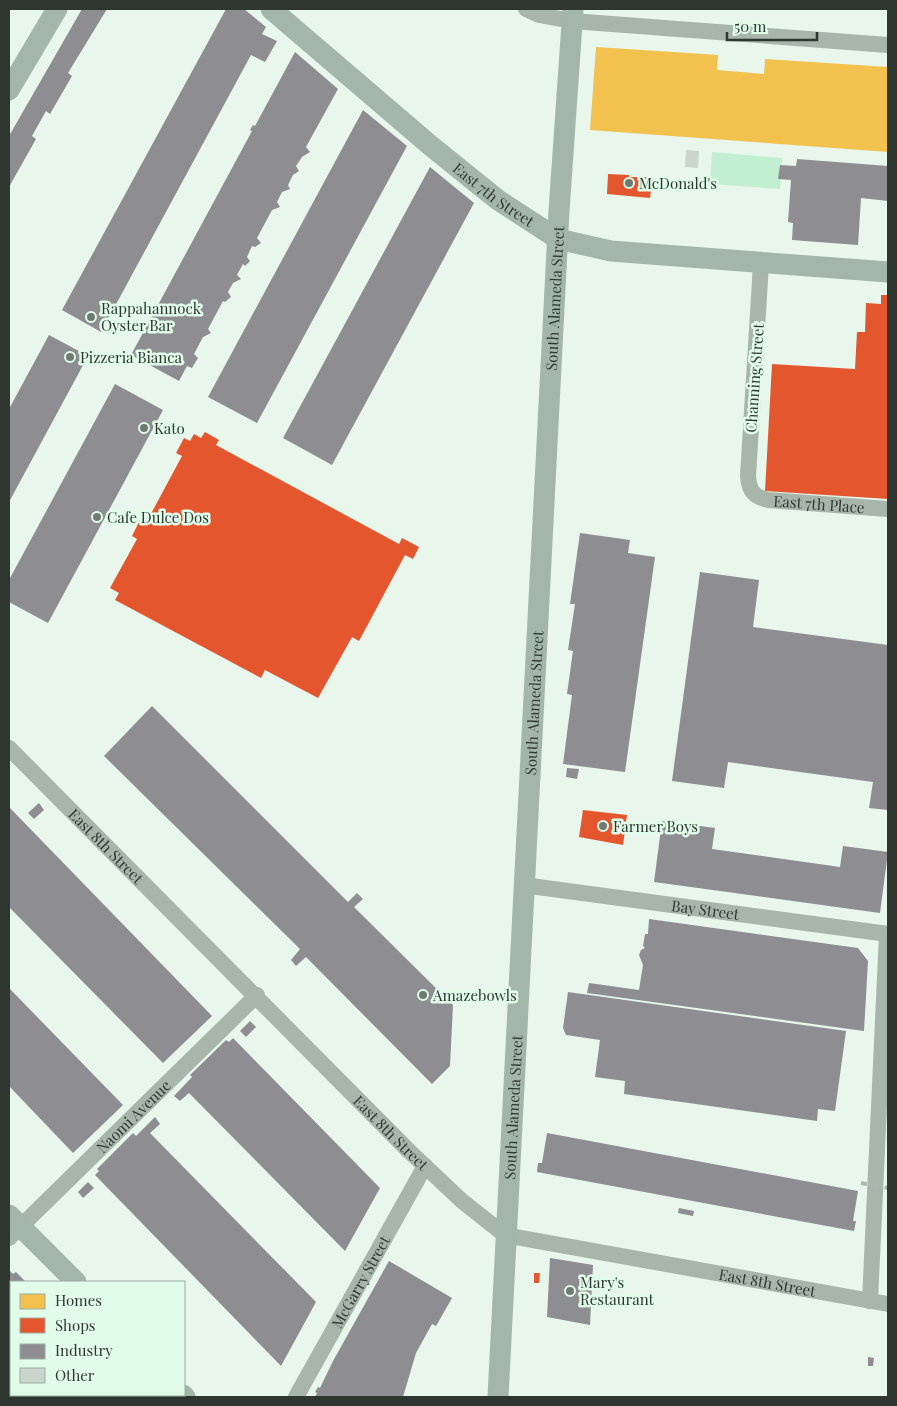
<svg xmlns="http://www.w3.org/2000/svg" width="897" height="1406" font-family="'Playfair Display',serif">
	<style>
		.green { fill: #c2efd1 }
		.homes { fill: #f2c14e }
		.shops { fill: #e4572e }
		.industry { fill: #8d8d92 }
		.building { fill: #cad5cd }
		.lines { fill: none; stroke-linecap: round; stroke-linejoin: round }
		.minor { stroke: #a7b5ab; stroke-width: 16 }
		.major { stroke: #a4b5ab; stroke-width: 21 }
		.rail { stroke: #aab6ae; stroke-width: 4; stroke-dasharray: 6 6; stroke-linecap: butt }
		.poi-dot { fill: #6e7a72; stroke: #e2fcea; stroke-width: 2 }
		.labels { text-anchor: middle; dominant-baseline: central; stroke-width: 5; stroke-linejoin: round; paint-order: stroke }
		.poi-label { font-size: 15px; fill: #2d3730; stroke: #e2fcea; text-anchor: start }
		.street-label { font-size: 15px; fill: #2d3730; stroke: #e2fcea }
	</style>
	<rect width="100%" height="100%" fill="#e8f6ec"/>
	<polygon class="green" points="712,152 782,158 780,189 710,184"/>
	<polygon class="homes" points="596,47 718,55 717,70 764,74 765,59 888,67 888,152 590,130"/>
	<g class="shops">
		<polygon points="608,174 629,175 629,177 650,177 652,179 651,186 654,186 654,190 651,190 650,198 607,194"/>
		<polygon points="881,295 888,295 888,499 765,491 772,364 855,369 857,332 865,332 866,303 881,304"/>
		<polygon points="205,432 219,440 216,445 399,544 402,538 419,547 413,559 405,555 359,641 352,637 318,698 265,670 261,678 115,600 119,593 110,588 137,539 132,536 140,520 146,523 182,456 176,453 184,438 190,441 194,434 201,438"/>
		<polygon points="583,810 627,815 623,845 579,837"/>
		<polygon points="534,1273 540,1273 539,1283 534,1283"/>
	</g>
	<g class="industry">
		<polygon points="82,9 107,9 68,73 72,76 50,114 46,111 32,136 36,139 9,187 9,136"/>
		<polygon points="226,9 244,9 266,27 262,34 277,41 265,62 251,55 101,332 62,310"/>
		<polygon points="295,52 338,89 306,147 310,152 302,157 296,166 299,171 293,175 288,185 290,189 282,192 277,202 280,207 272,210 257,238 261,243 255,247 252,246 247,257 250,261 245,266 243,264 237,275 241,279 233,283 228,292 231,297 225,302 223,301 208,329 211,333 203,337 194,354 198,358 192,368 187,366 179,381 131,355 252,131 250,130 253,125 255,126"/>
		<polygon points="363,110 407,146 257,423 208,397"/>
		<polygon points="797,159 888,166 888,201 861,198 858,245 792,240 793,223 788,222 791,180 778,179 780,165 796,166"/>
		<polygon points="430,167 474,203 332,465 283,438"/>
		<polygon points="49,335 88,356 9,502 9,409"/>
		<polygon points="115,384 163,410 48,623 9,602 9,580"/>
		<polygon points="580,533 630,540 628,553 655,557 625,772 563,764 572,695 567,694 573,651 568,650 575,604 570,604"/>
		<polygon points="700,572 759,580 753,627 888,645 888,810 869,808 873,782 728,762 724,788 672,781"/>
		<polygon points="152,706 348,902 357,893 363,899 354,907 453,1005 450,1066 432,1084 306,957 296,966 291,960 300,949 104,756"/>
		<polygon points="567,768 579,769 577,779 566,777"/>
		<polygon points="39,803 44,810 34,819 28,813"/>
		<polygon points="9,807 212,1016 163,1063 9,907"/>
		<polygon points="662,821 715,828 712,849 840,867 843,846 888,852 880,913 654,882"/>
		<polygon points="649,919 858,948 868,961 864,1031 587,993 589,983 639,990 643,965 639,955 641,950 645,948 643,946 645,934 648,934"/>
		<polygon points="9,988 123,1105 73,1153 9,1086"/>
		<polygon points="568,992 846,1031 835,1111 818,1109 817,1121 624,1094 625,1081 595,1077 600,1040 566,1035 563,1028"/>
		<polygon points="250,1021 256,1027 246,1037 240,1031"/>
		<polygon points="233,1038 380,1188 345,1251 189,1093 180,1101 174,1096 192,1077 190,1075 226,1040 229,1042"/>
		<polygon points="155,1117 160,1124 150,1133 316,1302 281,1366 95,1175 99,1171 97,1169 133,1133 136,1136"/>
		<polygon points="547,1133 858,1191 853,1221 856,1221 854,1231 537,1172 538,1163 542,1163"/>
		<polygon points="88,1182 94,1188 83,1198 78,1192"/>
		<polygon points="679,1208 694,1211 693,1216 678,1213"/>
		<polygon points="550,1258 593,1265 590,1325 547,1317"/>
		<polygon points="389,1261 452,1298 436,1326 432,1324 416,1353 403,1397 315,1397 317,1393 315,1392 318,1387 320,1388 333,1361"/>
		<polygon points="9,1270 13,1274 16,1272 26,1282 11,1282 11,1319 9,1316"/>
		<polygon points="11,1321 11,1338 9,1336 9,1323"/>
		<polygon points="868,1357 874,1358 873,1366 868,1366"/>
		<polygon points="47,1395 101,1395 99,1397 49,1397"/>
	</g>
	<polygon class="building" points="686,150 699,151 698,168 685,167"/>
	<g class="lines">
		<g class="minor">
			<polyline points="526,9 539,15 572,21 888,45"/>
			<path id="s1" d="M761,264L748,476C749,491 754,497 768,500L888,509"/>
			<path id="s2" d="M9,748L409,1151L462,1201L505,1235L888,1304"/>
			<path id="s3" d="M523,885L888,934"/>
			<path id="s4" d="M9,1238L257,995"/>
			<polyline points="870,1301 887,934"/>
			<polyline points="167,1397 168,1395"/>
			<path id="s5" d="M296,1397L425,1166"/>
		</g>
		<g class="major">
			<path id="s6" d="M271,9L431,146L498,200L558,239L611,251L888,272"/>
			<polyline points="9,90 57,9"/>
			<polyline points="9,1215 76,1282"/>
			<polyline points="111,1395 111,1397"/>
			<polyline points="183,1395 185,1397"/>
			<path id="s7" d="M498,1397L559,211L573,9"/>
		</g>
		<polyline class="rail" points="861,1183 888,1188"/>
	</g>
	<g class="poi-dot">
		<circle cx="629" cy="183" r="5"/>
		<circle cx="91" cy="317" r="5"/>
		<circle cx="70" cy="357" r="5"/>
		<circle cx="144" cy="428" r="5"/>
		<circle cx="97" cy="517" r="5"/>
		<circle cx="603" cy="826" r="5"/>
		<circle cx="423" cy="995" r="5"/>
		<circle cx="570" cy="1291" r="5"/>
	</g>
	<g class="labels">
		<g class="poi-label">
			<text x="639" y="183">McDonald's</text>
			<text x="101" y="308">Rappahannock<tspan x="101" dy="17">Oyster Bar</tspan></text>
			<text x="80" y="357">Pizzeria Bianca</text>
			<text x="154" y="428">Kato</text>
			<text x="107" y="517">Cafe Dulce Dos</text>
			<text x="613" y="826">Farmer Boys</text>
			<text x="433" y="995">Amazebowls</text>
			<text x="580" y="1282">Mary's<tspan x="580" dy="17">Restaurant</tspan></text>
		</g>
		<g class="street-label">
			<text stroke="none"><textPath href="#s6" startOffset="290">East 7th Street</textPath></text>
			<text stroke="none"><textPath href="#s7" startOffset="1100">South Alameda Street</textPath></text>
			<text transform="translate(754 378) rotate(-86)">Channing Street</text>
			<text stroke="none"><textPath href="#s1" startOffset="298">East 7th Place</textPath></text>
			<text stroke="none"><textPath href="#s7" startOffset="695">South Alameda Street</textPath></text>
			<text stroke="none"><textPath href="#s2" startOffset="138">East 8th Street</textPath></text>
			<text stroke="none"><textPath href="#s3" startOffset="184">Bay Street</textPath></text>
			<text stroke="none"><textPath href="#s7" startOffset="290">South Alameda Street</textPath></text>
			<text stroke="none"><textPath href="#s4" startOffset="174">Naomi Avenue</textPath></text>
			<text stroke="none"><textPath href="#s2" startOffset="542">East 8th Street</textPath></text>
			<text stroke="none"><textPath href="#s5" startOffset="132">McGarry Street</textPath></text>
			<text stroke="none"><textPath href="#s2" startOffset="962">East 8th Street</textPath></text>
		</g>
	</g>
	<rect width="897" height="1406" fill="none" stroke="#2d3730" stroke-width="20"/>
	<rect x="10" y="1281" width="175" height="115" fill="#e2fcea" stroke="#9aada0"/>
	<rect x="20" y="1294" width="25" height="15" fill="#f2c14e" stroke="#9aada0"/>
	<text x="55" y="1306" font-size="15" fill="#2d3730">Homes</text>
	<rect x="20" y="1318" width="25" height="15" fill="#e4572e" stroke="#9aada0"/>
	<text x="55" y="1331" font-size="15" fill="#2d3730">Shops</text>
	<rect x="20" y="1344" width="25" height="15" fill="#8d8d92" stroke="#9aada0"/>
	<text x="55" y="1356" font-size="15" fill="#2d3730">Industry</text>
	<rect x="20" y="1368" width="25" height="15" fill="#cad5cd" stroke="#9aada0"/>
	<text x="55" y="1381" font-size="15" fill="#2d3730">Other</text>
	<path d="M727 32v8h90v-8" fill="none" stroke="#2d3730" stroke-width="2.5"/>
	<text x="734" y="32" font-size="15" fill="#2d3730" stroke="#e2fcea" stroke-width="4" paint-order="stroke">50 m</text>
</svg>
